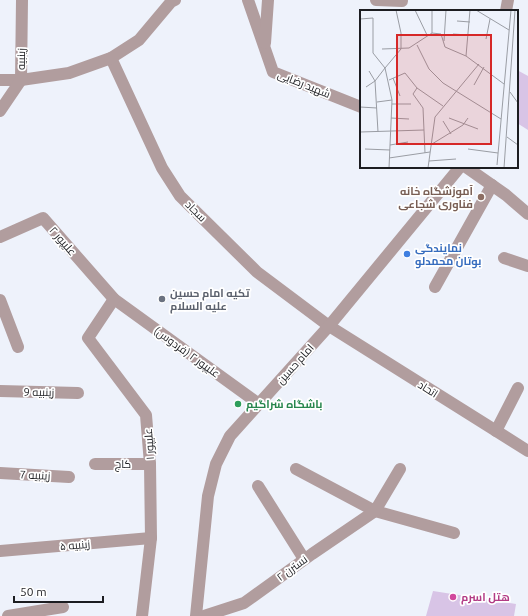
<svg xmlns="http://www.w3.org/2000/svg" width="528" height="616" font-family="Ubuntu,Cairo,sans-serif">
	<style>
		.building { fill: #d8c4e6 }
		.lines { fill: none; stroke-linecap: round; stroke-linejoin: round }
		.minor { stroke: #b19d9e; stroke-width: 12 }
		.education-dot { fill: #8d6e63; stroke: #fff; stroke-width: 1.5 }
		.shop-dot { fill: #3f7fe0; stroke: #fff; stroke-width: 1.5 }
		.worship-dot { fill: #6b7280; stroke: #fff; stroke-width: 1.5 }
		.leisure-dot { fill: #2e9e5b; stroke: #fff; stroke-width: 1.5 }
		.hotel-dot { fill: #d1479c; stroke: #fff; stroke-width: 1.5 }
		.labels { text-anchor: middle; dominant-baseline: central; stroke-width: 3.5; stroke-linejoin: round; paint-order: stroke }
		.street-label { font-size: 11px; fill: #1c1d21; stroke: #fff }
		.education-label { font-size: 11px; font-weight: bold; fill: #785e54; stroke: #fff; text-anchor: end }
		.shop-label { font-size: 11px; font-weight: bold; fill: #366cbe; stroke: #fff; text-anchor: start }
		.worship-label { font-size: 11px; font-weight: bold; fill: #5b616d; stroke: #fff; text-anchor: start }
		.leisure-label { font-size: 11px; font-weight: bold; fill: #27864d; stroke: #fff; text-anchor: start }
		.hotel-label { font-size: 11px; font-weight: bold; fill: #b23c85; stroke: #fff; text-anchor: start }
		.inset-road { fill: none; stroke: #9a9da4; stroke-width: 1 }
		.view { fill: #d62828; fill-opacity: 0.15; stroke: #d62828; stroke-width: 2 }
		.inset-edge { fill: none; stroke: #1c1d21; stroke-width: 2 }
	</style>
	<rect width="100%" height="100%" fill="#eef2fb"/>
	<g class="building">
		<polygon points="517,70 528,76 528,130 517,123"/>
		<polygon points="433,591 516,604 514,616 426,616"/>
	</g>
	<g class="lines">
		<g class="minor">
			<polyline points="248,0 273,72 361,107"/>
			<polyline points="376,0 402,1"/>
			<polyline points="506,11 508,0"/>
			<polyline points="265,43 268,0"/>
			<polyline points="111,58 162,168 180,196 257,272 329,326 528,451"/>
			<polyline points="0,80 21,80 69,73 111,58 139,40 171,2 175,0"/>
			<polyline points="0,111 21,80 22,0"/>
			<polyline points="466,167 506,195 528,214"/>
			<polyline points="0,237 43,218 114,299 259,404"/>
			<polyline points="504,258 528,266"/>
			<polyline points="435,287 492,185"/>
			<polyline points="114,299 88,338 146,415 150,464 151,538 142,616"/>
			<polyline points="0,300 18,347"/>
			<polyline points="0,391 78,393"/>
			<polyline points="496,431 518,388"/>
			<polyline points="95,464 150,464"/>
			<polyline points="296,469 375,511 454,533"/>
			<polyline points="0,473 69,477"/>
			<polyline points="258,486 304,559"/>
			<polyline points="0,551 151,538"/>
			<polyline points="8,616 63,607"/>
			<polyline points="196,616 208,496 216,464 230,436 329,326 460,167"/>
			<polyline points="204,616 244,603 312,554 375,511 400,469"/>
		</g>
	</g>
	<circle class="education-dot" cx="481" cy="197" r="4"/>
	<circle class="shop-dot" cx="407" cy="254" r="4"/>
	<circle class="worship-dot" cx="162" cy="299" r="4"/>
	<circle class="leisure-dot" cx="238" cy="404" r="4"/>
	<circle class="hotel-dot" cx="453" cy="597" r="4"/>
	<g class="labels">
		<g class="street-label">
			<text transform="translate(21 59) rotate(-89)">زینبیه</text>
			<text transform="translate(304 84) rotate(22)">شهید رضایی</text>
			<text transform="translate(196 211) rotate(45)">سجاد</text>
			<text transform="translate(63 241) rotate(49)">علیپور ۲</text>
			<text transform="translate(187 352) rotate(36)">علیپور ۲ (فردوس)</text>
			<text transform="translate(295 364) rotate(-48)">امام حسین</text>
			<text transform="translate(428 389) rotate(32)">اتحاد</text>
			<text transform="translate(39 392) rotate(1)">زینبیه 9</text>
			<text transform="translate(149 444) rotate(-94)">علیپور ۱</text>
			<text x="123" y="464">کاج</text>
			<text transform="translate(35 475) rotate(3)">زینبیه 7</text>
			<text transform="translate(75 545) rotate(-5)">زینبیه ۵</text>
			<text transform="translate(292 568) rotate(-36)">نسترن ۲</text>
		</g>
		<g class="education-label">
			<text x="473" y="191">آموزشگاه خانه<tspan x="473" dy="13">فناوری شجاعی</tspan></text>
		</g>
		<g class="shop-label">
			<text x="415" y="248">نمایندگی<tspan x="415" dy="13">بوتان محمدلو</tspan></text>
		</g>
		<g class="worship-label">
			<text x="170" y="293">تکیه امام حسین<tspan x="170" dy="13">علیه السلام</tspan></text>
		</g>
		<g class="leisure-label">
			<text x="246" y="404">باشگاه شراگیم</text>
		</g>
		<g class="hotel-label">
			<text x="461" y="597">هتل اسرم</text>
		</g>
	</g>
	<g transform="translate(360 10)">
		<rect width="158" height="158" fill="#eef2fb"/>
		<path class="inset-road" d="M55,0L67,25M116,0L149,20M0,9L13,8V43L25,58L15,71L18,122M97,11L110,12M72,23V0M93,24L108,25M126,29L130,9M84,31L86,0M57,35L69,59L83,73L141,109M22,39L49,38L72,23L81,24L85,37L106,46L144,74M106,46L110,0M33,68L40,86M29,70L45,63L57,78L83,96M114,75L124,57M6,77L15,71L9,61M57,78L53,84L63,98L65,143M150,82L158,93M17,92L32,90M32,94H51M0,97L17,98M31,108L49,109M89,108L118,119M83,111L91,124M0,122L64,120M147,127L158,135M72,134L103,115L108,108M30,135L48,132M5,139L30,140M108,139L138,143M29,148L70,142M69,151L96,149M137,155L151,0M29,158L32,90L25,58L41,39V23L36,0M68,158L75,107L119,54M144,158L155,0"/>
		<path class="view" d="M37,25H131V134H37Z"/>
		<rect width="158" height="158" class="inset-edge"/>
	</g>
	<path d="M14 596v6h89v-6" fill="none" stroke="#1c1d21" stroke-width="2"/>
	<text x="20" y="596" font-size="12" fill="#1c1d21" stroke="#ffffff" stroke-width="3" paint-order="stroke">50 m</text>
</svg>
